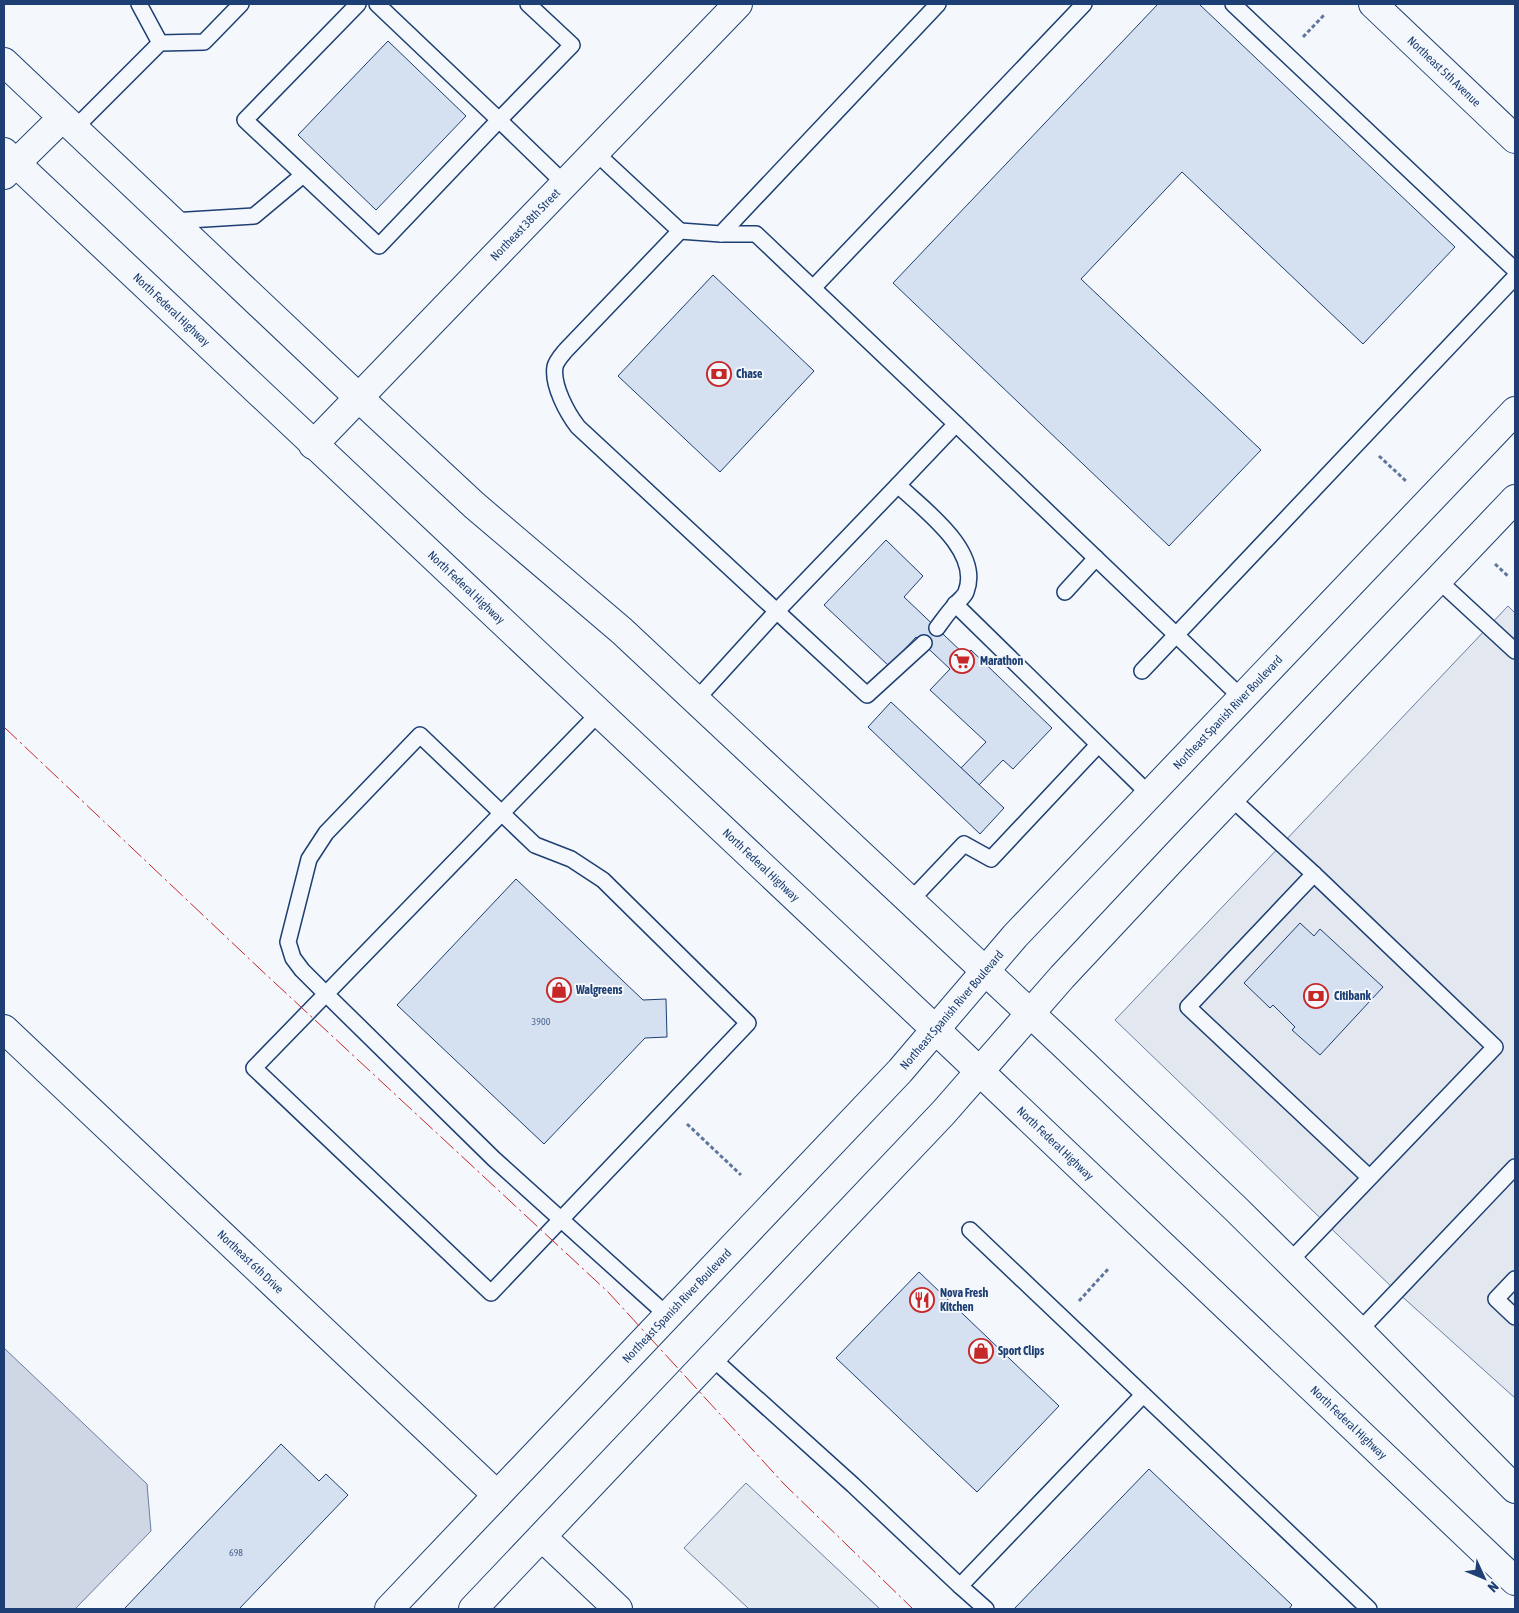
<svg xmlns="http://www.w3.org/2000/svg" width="1519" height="1613" font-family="'Asap Condensed',sans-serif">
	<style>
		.green { fill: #e3e9f0; stroke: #687fa3 }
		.parking { fill: #e3e8f0; stroke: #687fa3 }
		.water { fill: #cfd7e4; stroke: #687fa3 }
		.building { fill: #d5e0f0; stroke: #1d3f73 }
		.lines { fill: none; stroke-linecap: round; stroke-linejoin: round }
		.lane-casing { stroke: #1d3f73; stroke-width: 18 }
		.street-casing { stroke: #1d3f73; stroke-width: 30 }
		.secondary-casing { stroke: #1d3f73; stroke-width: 30 }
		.primary-casing { stroke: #1d3f73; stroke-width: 30 }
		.path { stroke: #5e769c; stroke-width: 3; stroke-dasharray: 4 2.5; stroke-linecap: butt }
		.lane { stroke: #f4f7fb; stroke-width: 15 }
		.street { stroke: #f4f7fb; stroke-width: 28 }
		.secondary { stroke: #f4f7fb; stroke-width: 28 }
		.primary { stroke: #f4f7fb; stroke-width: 28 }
		.power { stroke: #c62828; stroke-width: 1; stroke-dasharray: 18 4 2.5 4; stroke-linecap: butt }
		.labels { text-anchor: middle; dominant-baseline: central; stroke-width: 4; stroke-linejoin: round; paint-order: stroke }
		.number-label { font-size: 10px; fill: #4b6792 }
		.street-label { font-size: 12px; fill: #1d3f73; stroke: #f4f7fb }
		.poi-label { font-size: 12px; font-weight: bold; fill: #1d3f73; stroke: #f4f7fb; text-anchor: start }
	</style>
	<rect width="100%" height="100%" fill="#f4f7fb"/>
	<polygon class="green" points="746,1483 880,1609 749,1609 684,1548"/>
	<polygon class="parking" points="1508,606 1515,613 1515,1398 1397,1292 1115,1020"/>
	<polygon class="water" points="4,1348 147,1484 151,1531 75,1609 4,1609"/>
	<g class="building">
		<polygon points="1158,4 1199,4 1455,247 1363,344 1182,172 1081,279 1261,450 1169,546 893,283"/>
		<polygon points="388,41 466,116 376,210 298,135"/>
		<polygon points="713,275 814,371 720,472 618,376"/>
		<polygon points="886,540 923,576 904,597 965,655 971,650 1052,728 1013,769 1003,760 979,785 961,768 986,742 930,690 950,669 916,637 889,666 824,605"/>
		<polygon points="891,702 1004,808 980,834 868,727"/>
		<polygon points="516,879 643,1000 666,999 667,1037 645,1038 544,1144 397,1005"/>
		<polygon points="1300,923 1314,936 1320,929 1383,987 1320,1055 1292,1030 1295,1027 1273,1005 1270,1008 1244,983"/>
		<polygon points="919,1272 1059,1406 977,1492 836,1358"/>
		<polygon points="281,1444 319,1481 326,1474 348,1495 239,1609 124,1609"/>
		<polygon points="1149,1469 1292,1605 1289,1609 1014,1609"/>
	</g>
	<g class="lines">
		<defs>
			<g id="lane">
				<polyline points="139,4 160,43"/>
				<polyline points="358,4 245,120 379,246 499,120 564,183"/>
				<polyline points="377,4 499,120 572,45 528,4"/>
				<polyline points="1233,4 1515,270"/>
				<polyline points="74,129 160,43 204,42 241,4"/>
				<path d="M595,152L680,231L566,350C562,355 556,361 555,367C552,385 567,413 578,427L867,695L924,643"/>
				<polyline points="172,221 254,216 303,175"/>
				<polyline points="680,231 721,234 938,4"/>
				<polyline points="721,234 756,234 956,424"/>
				<polyline points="813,288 1084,4"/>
				<polyline points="898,485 956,424 1243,699"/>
				<polyline points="1438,580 1515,651"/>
				<polyline points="1065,592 1096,558"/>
				<polyline points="955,604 1150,795"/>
				<polyline points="1142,671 1515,277"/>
				<path d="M696,700L776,612L898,485C924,510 982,551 966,592C964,597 959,600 956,604C949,611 943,620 937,628"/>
				<path d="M599,713C484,831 369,950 254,1068L491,1293C577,1203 662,1113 748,1023L603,880L571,859L535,845L420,735L326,833L309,859L288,942L293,958L302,970L326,994L494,1159L668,1316"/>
				<polyline points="1231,798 1314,874 1495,1047 1289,1262"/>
				<polyline points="1314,874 1188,1007 1369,1177"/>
				<polyline points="910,901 964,844 991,859 1098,745"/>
				<polyline points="970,1230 1369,1609"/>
				<polyline points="1515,1279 1496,1299 1515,1317"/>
				<polyline points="1359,1331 1515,1167"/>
				<polyline points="711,1357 853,1485 960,1586 1143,1395"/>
				<polyline points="960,1586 986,1609"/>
			</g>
			<g id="street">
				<path id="s1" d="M1373,4L1515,139"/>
				<polyline points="4,175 62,118"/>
				<path id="s2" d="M313,445L738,4"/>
				<path id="s3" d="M4,1029L497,1495"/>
				<polyline points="542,1537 618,1609"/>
			</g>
			<g id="secondary">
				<path id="s4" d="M389,1609L900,1071L1015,936L1515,411"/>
				<polyline points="473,1609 944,1112 1062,977 1178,853 1515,499"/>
			</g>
			<g id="primary">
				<polyline points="4,62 358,397 474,505 622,631 1062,1043 1236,1209 1359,1331 1515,1489"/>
				<path id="s5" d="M4,152L936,1030L1515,1581"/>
			</g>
		</defs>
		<use href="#lane" class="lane-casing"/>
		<use href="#street" class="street-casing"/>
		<use href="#secondary" class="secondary-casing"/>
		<use href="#primary" class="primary-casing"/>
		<g class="path">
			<polyline points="1303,37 1325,14"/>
			<polyline points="1379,456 1406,481"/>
			<polyline points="1495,564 1508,576"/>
			<polyline points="687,1124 741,1175"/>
			<polyline points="1079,1301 1109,1268"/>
		</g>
		<use href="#lane" class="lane"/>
		<use href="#street" class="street"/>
		<use href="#secondary" class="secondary"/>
		<use href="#primary" class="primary"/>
		<polyline class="power" points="4,727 260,969 608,1292 784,1484 913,1609"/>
	</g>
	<defs>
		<symbol id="bank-ring" viewBox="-11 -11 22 22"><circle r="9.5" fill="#f4f7fb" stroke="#c62828" stroke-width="1.5"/><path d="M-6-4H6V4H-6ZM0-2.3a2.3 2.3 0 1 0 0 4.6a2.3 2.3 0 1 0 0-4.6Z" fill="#c62828"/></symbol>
		<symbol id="supermarket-ring" viewBox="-11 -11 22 22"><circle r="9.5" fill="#f4f7fb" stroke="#c62828" stroke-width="1.5"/><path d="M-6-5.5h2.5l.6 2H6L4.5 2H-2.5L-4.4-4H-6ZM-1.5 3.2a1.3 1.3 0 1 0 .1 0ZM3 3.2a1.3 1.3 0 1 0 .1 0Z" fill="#c62828"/></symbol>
		<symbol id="shop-ring" viewBox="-11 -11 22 22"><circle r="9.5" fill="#f4f7fb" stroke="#c62828" stroke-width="1.5"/><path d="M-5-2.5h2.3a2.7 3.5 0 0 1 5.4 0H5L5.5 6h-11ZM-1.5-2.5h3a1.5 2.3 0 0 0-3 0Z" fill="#c62828"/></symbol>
		<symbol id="restaurant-ring" viewBox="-11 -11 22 22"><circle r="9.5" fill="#f4f7fb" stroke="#c62828" stroke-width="1.5"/><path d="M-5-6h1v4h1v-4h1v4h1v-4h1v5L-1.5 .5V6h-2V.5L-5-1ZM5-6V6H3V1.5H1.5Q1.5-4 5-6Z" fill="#c62828"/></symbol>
	</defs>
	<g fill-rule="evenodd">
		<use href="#bank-ring" x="705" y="360" width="28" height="28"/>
		<use href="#supermarket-ring" x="948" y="647" width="28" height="28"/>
		<use href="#shop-ring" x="545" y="976" width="28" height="28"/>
		<use href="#bank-ring" x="1302" y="982" width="28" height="28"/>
		<use href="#restaurant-ring" x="908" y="1286" width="28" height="28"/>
		<use href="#shop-ring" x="967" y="1337" width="28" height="28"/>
	</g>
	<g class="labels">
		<g class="number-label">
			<text x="541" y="1021">3900</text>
			<text x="236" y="1552">698</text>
		</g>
		<g class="street-label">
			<text stroke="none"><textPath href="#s1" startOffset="98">Northeast 5th Avenue</textPath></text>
			<text stroke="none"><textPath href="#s2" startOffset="306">Northeast 38th Street</textPath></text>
			<text stroke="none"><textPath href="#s5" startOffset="230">North Federal Highway</textPath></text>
			<text stroke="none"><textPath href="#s5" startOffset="635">North Federal Highway</textPath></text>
			<text stroke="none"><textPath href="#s4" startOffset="1228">Northeast Spanish River Boulevard</textPath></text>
			<text stroke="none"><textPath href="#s5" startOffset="1040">North Federal Highway</textPath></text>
			<text stroke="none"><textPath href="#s4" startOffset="822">Northeast Spanish River Boulevard</textPath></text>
			<text stroke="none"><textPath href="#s5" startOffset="1445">North Federal Highway</textPath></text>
			<text stroke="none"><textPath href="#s3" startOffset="339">Northeast 6th Drive</textPath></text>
			<text stroke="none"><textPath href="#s4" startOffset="418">Northeast Spanish River Boulevard</textPath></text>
			<text stroke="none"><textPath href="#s5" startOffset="1850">North Federal Highway</textPath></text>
		</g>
		<g class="poi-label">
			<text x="736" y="374">Chase</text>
			<text x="980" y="661">Marathon</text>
			<text x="576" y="990">Walgreens</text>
			<text x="1334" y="996">Citibank</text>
			<text x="940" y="1293">Nova Fresh<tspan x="940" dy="14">Kitchen</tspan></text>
			<text x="998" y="1351">Sport Clips</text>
		</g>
	</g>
	<rect width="1519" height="1613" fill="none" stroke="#1d3f73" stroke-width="10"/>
	<g transform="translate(1484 1578) rotate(134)" stroke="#f4f7fb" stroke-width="4" paint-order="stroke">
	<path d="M0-4L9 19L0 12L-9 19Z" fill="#1d3f73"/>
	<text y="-8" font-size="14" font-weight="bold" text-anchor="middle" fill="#1d3f73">N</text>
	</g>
</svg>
